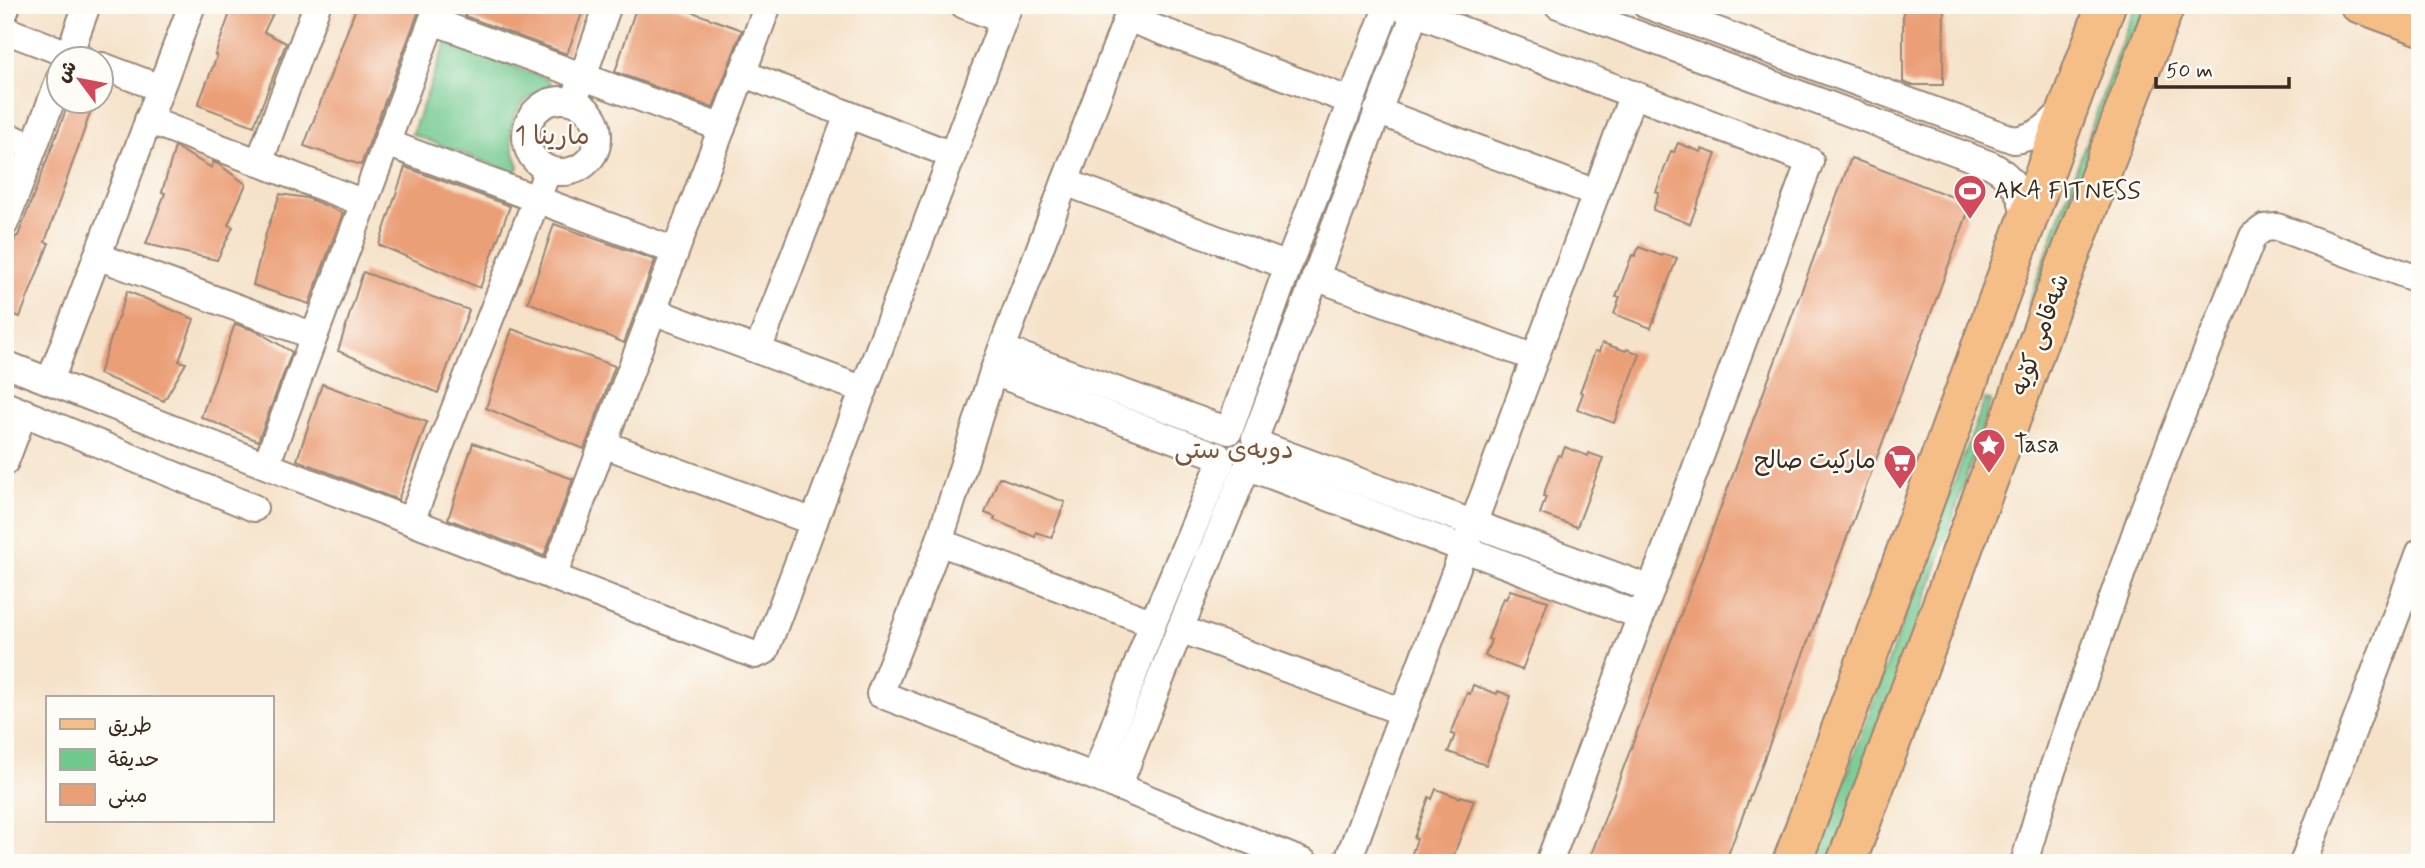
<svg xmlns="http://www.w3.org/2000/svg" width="2425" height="868" font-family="Mynerve,'Playpen Sans Arabic',sans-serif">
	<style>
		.green { fill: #6fc88e; stroke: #557956; stroke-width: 2 }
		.building { fill: #eb9f77 }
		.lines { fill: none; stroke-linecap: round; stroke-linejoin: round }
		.minor-casing { stroke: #988674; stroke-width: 30 }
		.major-casing { stroke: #988674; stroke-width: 37 }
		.highway-casing { stroke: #988674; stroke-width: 42 }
		.minor { stroke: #fff; stroke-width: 26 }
		.major { stroke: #f6be87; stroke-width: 33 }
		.highway { stroke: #f6be87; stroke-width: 38 }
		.labels { text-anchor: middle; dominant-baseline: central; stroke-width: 5; stroke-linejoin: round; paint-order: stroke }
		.poi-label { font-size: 24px; fill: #3b2a1e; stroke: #fdfcf7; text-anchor: start }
		.street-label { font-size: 24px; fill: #3b2a1e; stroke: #fdfcf7 }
		.neighbourhood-label { font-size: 26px; fill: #79533d; stroke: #fdfcf7 }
	</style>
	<rect width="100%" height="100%" fill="#fdfcf7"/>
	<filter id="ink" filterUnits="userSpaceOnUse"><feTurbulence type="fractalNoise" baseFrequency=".0143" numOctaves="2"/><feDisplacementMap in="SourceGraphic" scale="14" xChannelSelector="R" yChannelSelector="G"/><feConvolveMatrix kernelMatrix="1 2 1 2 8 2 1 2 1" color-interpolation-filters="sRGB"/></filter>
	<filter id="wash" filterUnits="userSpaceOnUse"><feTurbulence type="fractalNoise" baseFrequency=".00686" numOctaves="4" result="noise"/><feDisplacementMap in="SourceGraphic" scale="28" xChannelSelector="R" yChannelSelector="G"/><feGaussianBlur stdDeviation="1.57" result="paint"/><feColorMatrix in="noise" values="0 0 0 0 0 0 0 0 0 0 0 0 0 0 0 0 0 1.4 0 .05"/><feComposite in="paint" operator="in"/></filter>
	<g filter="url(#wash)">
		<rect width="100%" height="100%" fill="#f5e2c9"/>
		<g class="green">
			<polygon points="2135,5 2147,5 2036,308 2028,305"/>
			<path d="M447,41L547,79L552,85C546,93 536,93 528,99C505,116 509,144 519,166L514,173L412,134Z"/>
			<polygon points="1985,399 1991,400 1912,643 1832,863 1814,863"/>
		</g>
		<g id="blocks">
			<g class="building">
				<polygon points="236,5 277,5 264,32 286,43 254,126 198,105 217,56 215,55 230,13 233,15"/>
				<polygon points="357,5 421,5 361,165 304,146"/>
				<polygon points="468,5 585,5 567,54 465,16"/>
				<polygon points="637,5 673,5 742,30 713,108 615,72"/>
				<polygon points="1903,5 1944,5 1943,85 1911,85 1903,82"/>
				<polygon points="69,102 94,102 45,242 49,243 20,317 5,311 5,263 16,236 18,236"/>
				<polygon points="1678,143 1701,152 1702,149 1716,154 1690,224 1653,210 1659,193 1656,192 1671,151 1674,152"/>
				<polygon points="175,147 212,168 213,162 218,164 246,184 228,225 233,227 217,260 146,244 165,193 162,192"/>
				<polygon points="1851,158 1971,204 1934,305 1725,863 1588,863"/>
				<polygon points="405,167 510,206 480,288 379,245"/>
				<polygon points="280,194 307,198 343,213 309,304 253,285 266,233"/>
				<polygon points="554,224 655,260 624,343 528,302"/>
				<polygon points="1639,247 1662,256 1663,254 1677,258 1651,328 1614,314 1620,297 1616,297 1632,255 1635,256"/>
				<polygon points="363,272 469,310 438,393 338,351"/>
				<polygon points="127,291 194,319 179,361 186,363 164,401 99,374"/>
				<polygon points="235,324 256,331 292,352 258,441 201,417"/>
				<polygon points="512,329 615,366 584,449 486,408"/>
				<polygon points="1602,343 1626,351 1627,349 1640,354 1614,423 1577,409 1583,393 1580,392 1595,351 1599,352"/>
				<polygon points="322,384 427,422 398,500 297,460"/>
				<polygon points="473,443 573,479 544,556 448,519"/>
				<polygon points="1565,447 1588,456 1589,453 1603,458 1577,527 1540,514 1546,497 1543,496 1558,455 1561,456"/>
				<polygon points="999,477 1065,502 1051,538 1036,532 1035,537 994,520 995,517 985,513"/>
				<polygon points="1510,590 1548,601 1522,670 1485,656 1491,640 1488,639 1503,598 1506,599"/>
				<polygon points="1473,685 1497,694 1498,691 1511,696 1486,765 1448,752 1455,735 1451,734 1467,693 1470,694"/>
				<polygon points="1436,789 1460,798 1461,796 1474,800 1451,863 1429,863 1411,856 1417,839 1414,838 1429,797 1432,799"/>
			</g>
		</g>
	</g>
	<g filter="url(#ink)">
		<use href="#blocks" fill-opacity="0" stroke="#988674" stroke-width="2"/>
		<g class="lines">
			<defs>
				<g id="minor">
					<polyline points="964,5 1003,20"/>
					<polyline points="1132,5 993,372 939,542 880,694 1095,777 1305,863"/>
					<polyline points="1395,5 1810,161 1549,863"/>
					<path d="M1558,5L1991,165C2013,176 2026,199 2024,224"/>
					<path d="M1647,5L2014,140C2037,137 2048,127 2063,110"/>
					<polyline points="5,11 7,5"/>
					<polyline points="1127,18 1351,101"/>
					<polyline points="433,21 722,128"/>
					<polyline points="5,30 84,60"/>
					<polyline points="67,60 87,5"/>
					<polyline points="102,66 160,88"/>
					<polyline points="742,73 952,155"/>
					<polyline points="577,93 608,5"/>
					<circle cx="562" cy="136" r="36"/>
					<polyline points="1377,111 1596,193"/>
					<polyline points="148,120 364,203"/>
					<polyline points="5,136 34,146"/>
					<polyline points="387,143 675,251"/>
					<polyline points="259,163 317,5"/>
					<polyline points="1065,182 1288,266"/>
					<polyline points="5,223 60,78"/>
					<polyline points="97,256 314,336"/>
					<polyline points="1315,277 1535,358"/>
					<polyline points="653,311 864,390"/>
					<polyline points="1002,349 1229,431 1288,266 1388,5"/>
					<polyline points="758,350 848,115"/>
					<polyline points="5,364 755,655 765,651 1009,5"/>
					<polyline points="993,372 1218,456"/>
					<polyline points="50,381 192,5"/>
					<polyline points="5,405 254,508"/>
					<polyline points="1255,438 1418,5"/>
					<polyline points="603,444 814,522"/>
					<polyline points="1258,444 1651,589"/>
					<polyline points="5,462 24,412"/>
					<polyline points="266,465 438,5"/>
					<polyline points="1249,467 1641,616"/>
					<polyline points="411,521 548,170"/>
					<polyline points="939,542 1153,623"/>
					<polyline points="553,577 768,5"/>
					<polyline points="1180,629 1403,712"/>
					<polyline points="1095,777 1153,623 1221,462"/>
					<polyline points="1118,787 1180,629 1246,469"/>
					<polyline points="1347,863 1633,94"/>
					<polyline points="2024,863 2046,788 2144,509 2253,236 2264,228 2277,227 2420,280"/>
					<polyline points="2303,863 2420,552"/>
				</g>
				<polyline id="major" points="2357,5 2420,28"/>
				<g id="highway">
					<polyline points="1792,863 2106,5"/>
					<polyline points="1846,863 2014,411 2051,305 2165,5"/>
				</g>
			</defs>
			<use href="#minor" class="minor-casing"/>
			<use href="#major" class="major-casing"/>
			<use href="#highway" class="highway-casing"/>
			<use href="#minor" class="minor"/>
			<use href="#major" class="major"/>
			<use href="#highway" class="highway"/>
		</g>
	</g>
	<defs>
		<symbol id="stadium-pin" viewBox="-11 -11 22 30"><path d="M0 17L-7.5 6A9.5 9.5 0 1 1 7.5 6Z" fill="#d1495b" stroke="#fdfcf7"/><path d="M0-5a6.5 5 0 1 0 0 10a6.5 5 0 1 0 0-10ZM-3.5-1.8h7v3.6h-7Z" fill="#fff"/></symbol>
		<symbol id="sight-pin" viewBox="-11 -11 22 30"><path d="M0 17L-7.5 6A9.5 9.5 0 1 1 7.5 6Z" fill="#d1495b" stroke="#fdfcf7"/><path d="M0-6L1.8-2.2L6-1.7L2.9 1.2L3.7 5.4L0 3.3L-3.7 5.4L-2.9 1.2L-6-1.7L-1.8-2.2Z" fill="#fff"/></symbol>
		<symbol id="supermarket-pin" viewBox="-11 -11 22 30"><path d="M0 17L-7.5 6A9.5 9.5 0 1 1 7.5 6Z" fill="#d1495b" stroke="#fdfcf7"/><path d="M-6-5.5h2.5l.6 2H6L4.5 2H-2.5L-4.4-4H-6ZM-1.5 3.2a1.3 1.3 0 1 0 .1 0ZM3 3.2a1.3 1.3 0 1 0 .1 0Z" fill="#fff"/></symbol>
	</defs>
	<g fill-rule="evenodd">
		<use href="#stadium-pin" x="1951" y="172" width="38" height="52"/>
		<use href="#sight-pin" x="1970" y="426" width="38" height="52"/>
		<use href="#supermarket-pin" x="1881" y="442" width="38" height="52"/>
	</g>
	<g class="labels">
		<g class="poi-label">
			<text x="1994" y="191">AKA FITNESS</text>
			<text x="2014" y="445">Tasa</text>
			<text x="1876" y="461" text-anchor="end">ماركيت صالح</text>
		</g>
		<g class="street-label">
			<text transform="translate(2041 335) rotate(-70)">شەقامی کۆیە</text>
		</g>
		<g class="neighbourhood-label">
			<text x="552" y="137">مارینا 1</text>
			<text x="1234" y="451">دوبه‌ی ستی</text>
		</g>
	</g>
	<rect width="2425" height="868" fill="none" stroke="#fdfcf7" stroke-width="28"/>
	<rect x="46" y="696" width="228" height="126" fill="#fdfcf7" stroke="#afa8a0" stroke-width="2"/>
	<rect x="60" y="719" width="35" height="10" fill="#f6be87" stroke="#afa8a0" stroke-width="2"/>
	<text x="108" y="732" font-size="21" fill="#3b2a1e">طريق</text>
	<rect x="60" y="749" width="35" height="21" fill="#6fc88e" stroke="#afa8a0" stroke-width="2"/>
	<text x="108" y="766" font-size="21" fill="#3b2a1e">حديقة</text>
	<rect x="60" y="784" width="35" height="21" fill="#eb9f77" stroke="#afa8a0" stroke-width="2"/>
	<text x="108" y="802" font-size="21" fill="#3b2a1e">مبنى</text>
	<g transform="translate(80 80) rotate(302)"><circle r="33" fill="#fdfcf7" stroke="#afa8a0" stroke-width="2"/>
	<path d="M0-5L12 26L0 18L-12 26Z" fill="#d1495b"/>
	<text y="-10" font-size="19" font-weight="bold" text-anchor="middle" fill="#3b2a1e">ش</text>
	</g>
	<path d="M2156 77v10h133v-10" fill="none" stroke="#3b2a1e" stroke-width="3.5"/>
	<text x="2166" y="77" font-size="21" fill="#3b2a1e" stroke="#fdfcf7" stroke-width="5" paint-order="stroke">50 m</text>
</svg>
